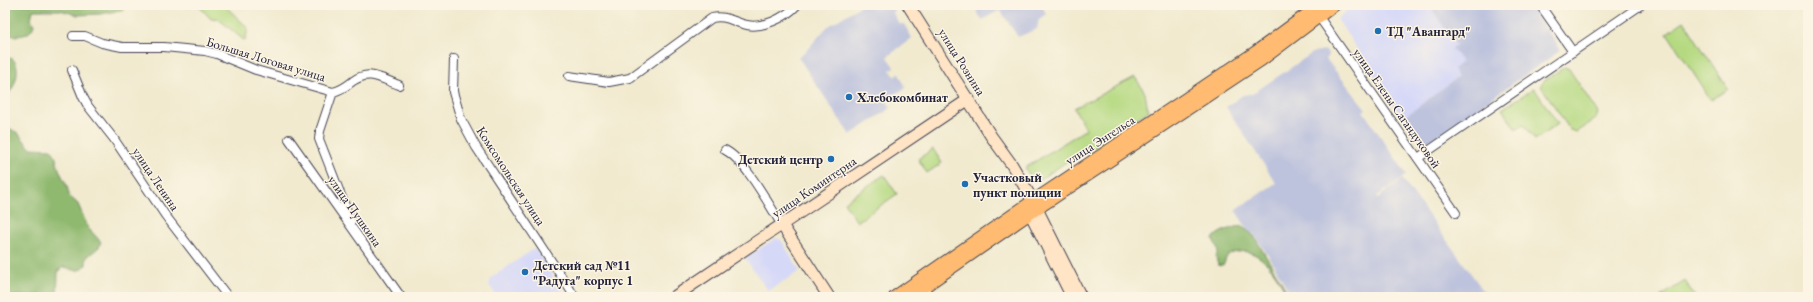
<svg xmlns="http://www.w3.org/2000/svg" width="1813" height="302" font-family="'EB Garamond',serif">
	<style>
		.built { fill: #d6d8f8 }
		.industrial { fill: #bec3dd }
		.green { fill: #b5d981; stroke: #6c7e5e }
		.forest { fill: #90b96f; stroke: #596e55 }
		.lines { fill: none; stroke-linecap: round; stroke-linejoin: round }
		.street-casing { stroke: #414051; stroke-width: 10 }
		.secondary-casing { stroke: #414051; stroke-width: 13 }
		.primary-casing { stroke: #414051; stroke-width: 14 }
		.street { stroke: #fff; stroke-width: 8 }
		.secondary { stroke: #ffe4c6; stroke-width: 11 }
		.primary { stroke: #febb71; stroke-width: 12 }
		.poi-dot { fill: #1f6fb2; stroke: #fcf5e5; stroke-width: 1.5 }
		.labels { text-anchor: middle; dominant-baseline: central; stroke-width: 3; stroke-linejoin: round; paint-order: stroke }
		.poi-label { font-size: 13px; font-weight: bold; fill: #22223b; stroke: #fcf5e5; text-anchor: start }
		.street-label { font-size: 13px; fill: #22223b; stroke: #fcf5e5 }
	</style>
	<rect width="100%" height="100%" fill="#fcf5e5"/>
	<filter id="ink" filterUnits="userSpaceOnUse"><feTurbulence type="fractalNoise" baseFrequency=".025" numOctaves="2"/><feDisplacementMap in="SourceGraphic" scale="8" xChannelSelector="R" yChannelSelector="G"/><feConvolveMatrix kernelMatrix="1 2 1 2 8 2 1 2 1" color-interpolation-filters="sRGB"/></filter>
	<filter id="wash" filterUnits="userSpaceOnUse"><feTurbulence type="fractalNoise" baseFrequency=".012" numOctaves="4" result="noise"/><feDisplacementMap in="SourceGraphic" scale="16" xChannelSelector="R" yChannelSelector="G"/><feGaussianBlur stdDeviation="0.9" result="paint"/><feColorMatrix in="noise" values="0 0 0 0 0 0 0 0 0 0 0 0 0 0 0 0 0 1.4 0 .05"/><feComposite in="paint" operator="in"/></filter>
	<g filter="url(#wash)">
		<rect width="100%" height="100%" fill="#f1eacf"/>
		<g class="built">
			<polygon points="1353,5 1429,5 1457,45 1453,48 1462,62 1458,77 1403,118 1337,19"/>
			<polygon points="776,238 781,240 800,271 768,291 745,258"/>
			<polygon points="535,248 566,297 497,297 489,285 491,278"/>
		</g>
		<g class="industrial">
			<polygon points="862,5 893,5 895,9 893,13 899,24 904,24 912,38 887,57 894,67 890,70 895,77 899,74 906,88 885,99 891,108 850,135 798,57 806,51 827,27"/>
			<polygon points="973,5 1042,5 1046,14 1039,19 1037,29 1018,37 1001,11 998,11 982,20"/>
			<polygon points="1429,5 1529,5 1561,50 1423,146 1403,118 1458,77 1453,69 1462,62 1452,48 1456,45"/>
			<polygon points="1325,50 1329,56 1326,59 1366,109 1363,111 1407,175 1377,196 1378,198 1402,179 1488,297 1292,297 1289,292 1271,260 1253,233 1251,234 1235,210 1276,183 1226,107 1243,95 1252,94 1314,52"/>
		</g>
		<g class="green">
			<polygon points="198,5 224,5 248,28 245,41 217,18 211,19"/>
			<polygon points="1684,21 1728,89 1711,100 1667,33"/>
			<polygon points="1565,67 1569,69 1598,113 1596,119 1576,132 1570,130 1541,86 1543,81"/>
			<polygon points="1135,77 1145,93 1148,111 1088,152 1077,155 1039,180 1033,181 1025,168 1086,129 1074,108"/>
			<polygon points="1534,88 1558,124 1535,140 1524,124 1516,129 1502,109"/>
			<polygon points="933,149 942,163 927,173 918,159"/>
			<polygon points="884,175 897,194 857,222 844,202"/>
			<polygon points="1685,281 1695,297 1660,297"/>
		</g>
		<g class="forest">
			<path d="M5,5H122L123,10L100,14L77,15L60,10H33L31,19L34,25C29,38 18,36 5,35Z"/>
			<path d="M5,57L13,59C15,62 17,65 17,68C18,77 13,92 5,97Z"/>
			<path d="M5,126L18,133L30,148L51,149C57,156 56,162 59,169C64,183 67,180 69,196L78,204L88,228L101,242L99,247L86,258V265C78,274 73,269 63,267L58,271L57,297H45L41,295L5,297Z"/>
			<path d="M1242,226L1254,236L1258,243L1290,297H1287C1281,278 1260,247 1238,252C1227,254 1227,255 1224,264L1221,266L1218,265L1216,258L1218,250L1213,239C1217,231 1234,227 1242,226Z"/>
		</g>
	</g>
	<g filter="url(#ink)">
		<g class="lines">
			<defs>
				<g id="street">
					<polyline points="1540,5 1573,52"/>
					<polyline points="1319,17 1456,213"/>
					<path d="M73,36H85L102,43L122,47H164L205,51L217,54L256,70L333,92C341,90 347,86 353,81C370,69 381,79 399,85"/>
					<polyline points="454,59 453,92 461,119 476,147 575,297"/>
					<polyline points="72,70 83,97 88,106 114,139 165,215 228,297"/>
					<path d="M569,76L609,82L630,78L712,18C724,15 732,21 743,24C761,30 785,18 797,5"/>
					<polyline points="333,92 320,131 319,139 351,221"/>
					<polyline points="289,139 401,297"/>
					<path d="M725,150C745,160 769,205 782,225"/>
					<polyline points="1418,158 1641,5"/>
					<polyline points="923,287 930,297"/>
				</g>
				<g id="secondary">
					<polyline points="908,5 991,136 1012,165 1033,201"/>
					<polyline points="1037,209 1081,297"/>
					<polyline points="1030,213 1072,297"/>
					<polyline points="782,225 829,297"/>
					<polyline points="674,297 969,99"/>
				</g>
				<g id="primary">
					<polyline points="895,297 1026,206 1256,52 1320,5"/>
					<polyline points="909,297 1030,213 1261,60 1334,5"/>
				</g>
			</defs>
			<use href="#street" class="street-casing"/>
			<use href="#secondary" class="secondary-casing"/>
			<use href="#primary" class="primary-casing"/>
			<use href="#street" class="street"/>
			<use href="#secondary" class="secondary"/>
			<use href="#primary" class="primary"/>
		</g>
	</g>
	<g class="poi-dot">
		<circle cx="1378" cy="31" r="4"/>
		<circle cx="849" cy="97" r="4"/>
		<circle cx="831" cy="159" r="4"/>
		<circle cx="965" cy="184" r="4"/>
		<circle cx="525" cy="272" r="4"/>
	</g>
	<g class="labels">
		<g class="poi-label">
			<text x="1386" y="31">ТД "Авангард"</text>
			<text x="857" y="97">Хлебокомбинат</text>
			<text x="823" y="159" text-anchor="end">Детский центр</text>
			<text x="973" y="177">Участковый<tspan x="973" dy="15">пункт полиции</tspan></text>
			<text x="533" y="265">Детский сад №11<tspan x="533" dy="15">"Радуга" корпус 1</tspan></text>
		</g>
		<g class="street-label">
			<text transform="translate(266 59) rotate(17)">Большая Логовая улица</text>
			<text transform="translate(962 62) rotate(58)">улица Рознина</text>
			<text transform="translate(1397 108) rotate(55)">улица Елены Сагандуковой</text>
			<text transform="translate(1100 140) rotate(-33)">улица Энгельса</text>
			<text transform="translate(511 176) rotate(57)">Комсомольская улица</text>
			<text transform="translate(156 179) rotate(56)">улица Ленина</text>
			<text transform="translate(814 187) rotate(-34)">улица Коминтерна</text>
			<text transform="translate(355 211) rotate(55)">улица Пушкина</text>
		</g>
	</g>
	<rect width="1813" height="302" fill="none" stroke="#fcf5e5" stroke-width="20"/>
</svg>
